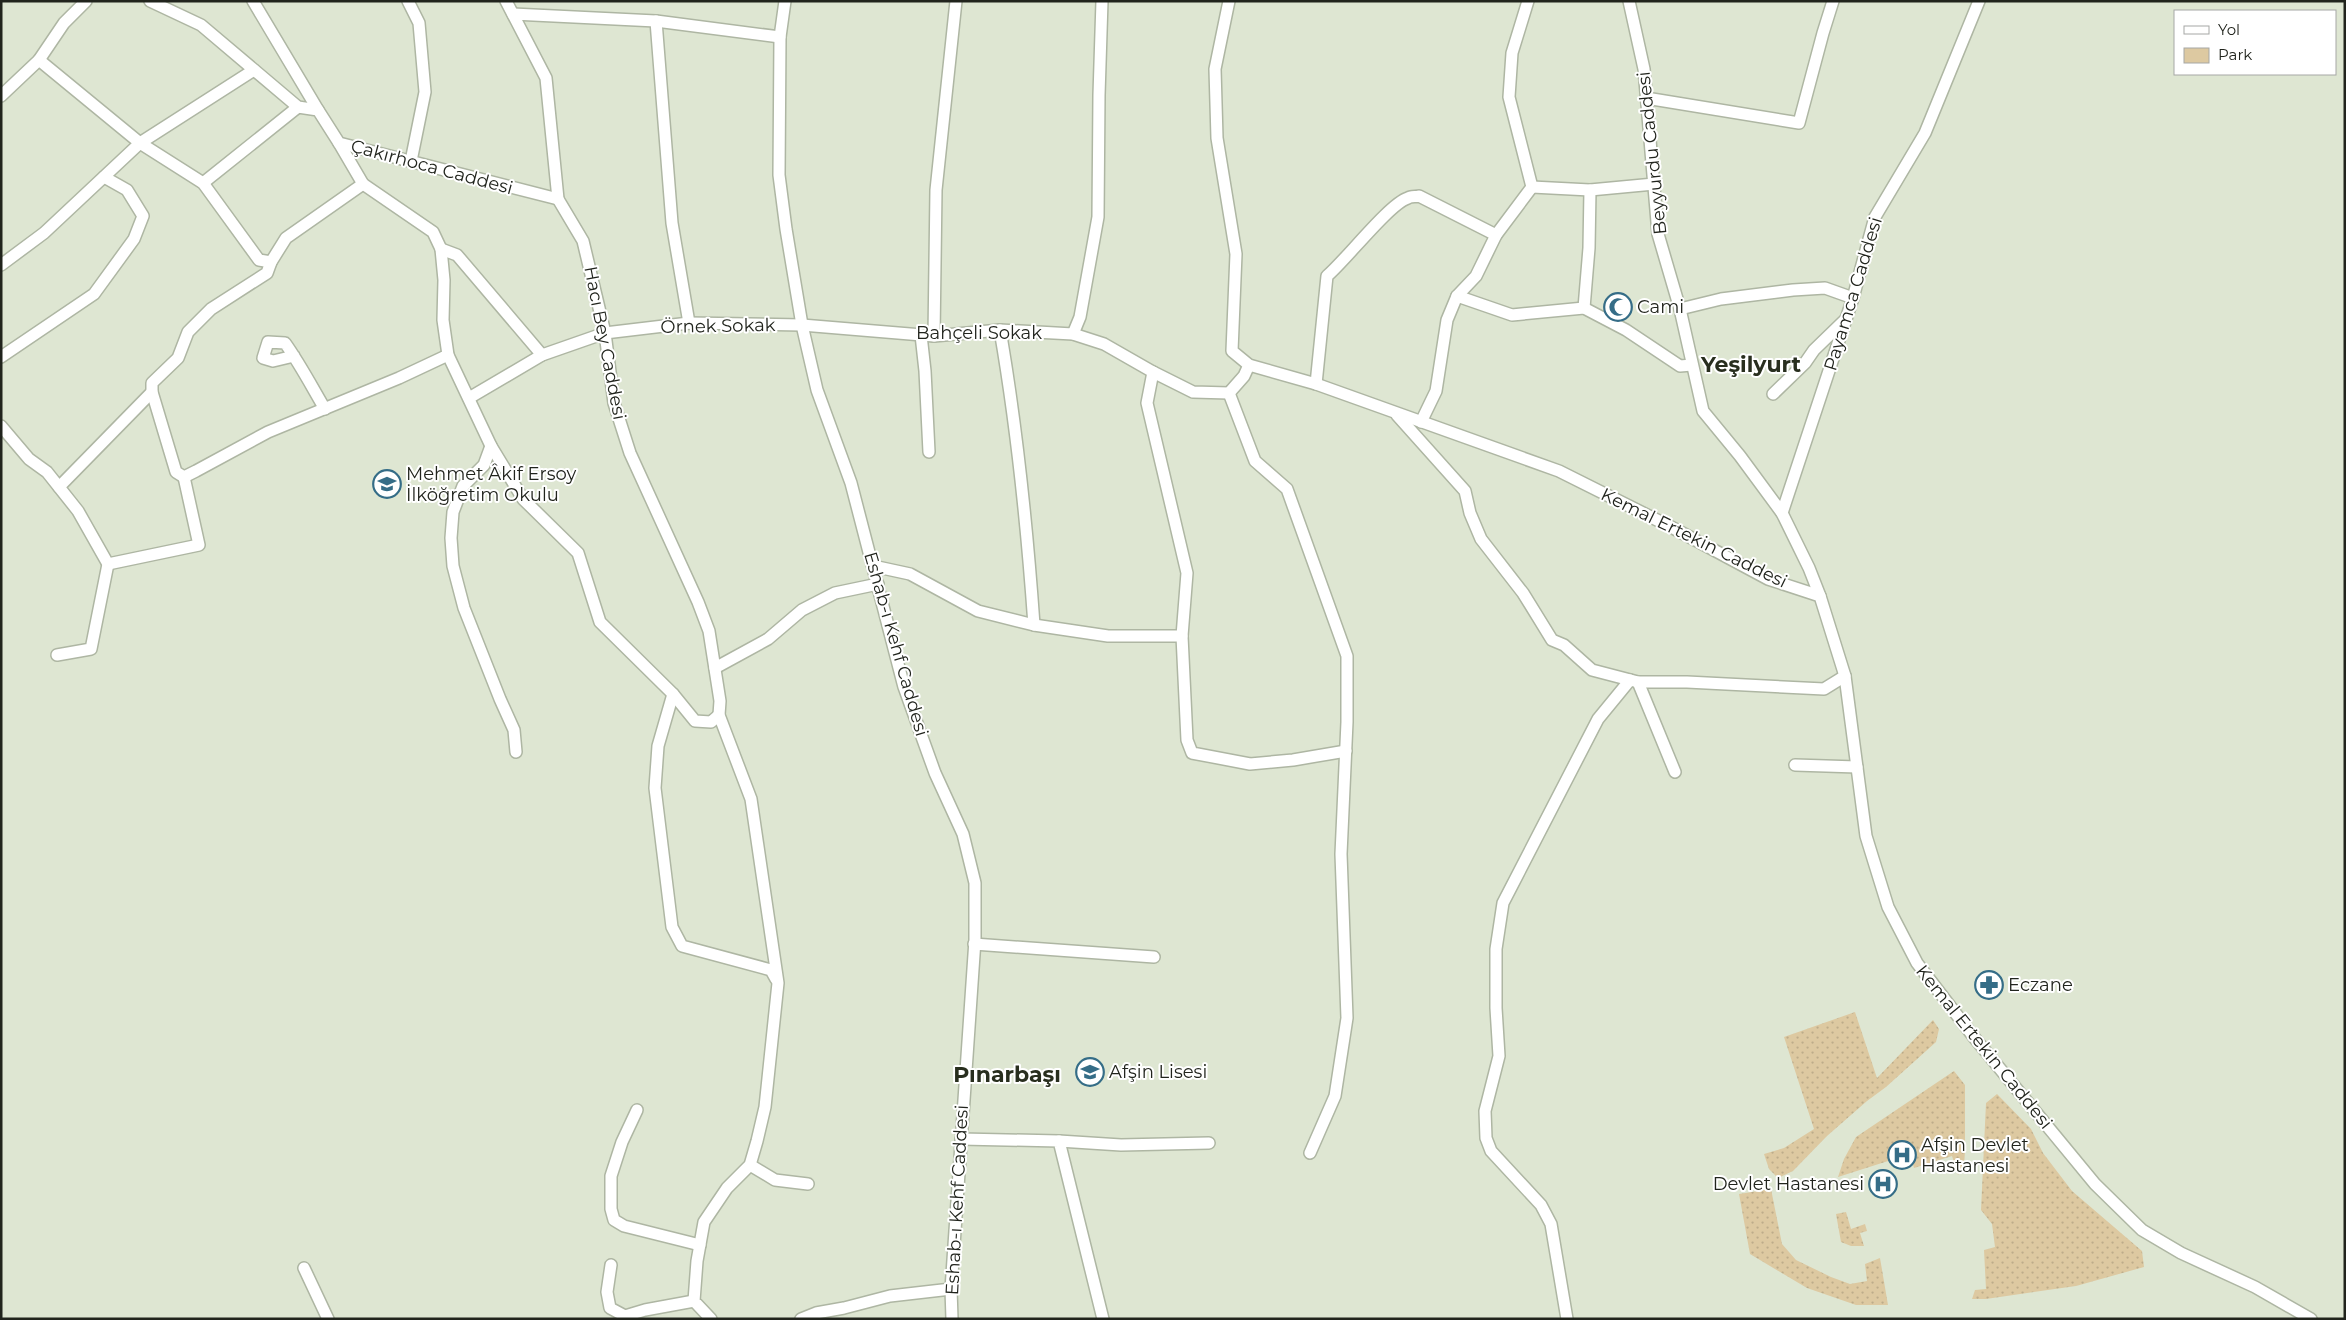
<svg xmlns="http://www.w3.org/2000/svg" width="2346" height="1320" font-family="Montserrat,sans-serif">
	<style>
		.green { fill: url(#green-dots) }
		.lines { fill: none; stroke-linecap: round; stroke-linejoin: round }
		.minor-casing { stroke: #aeb6a3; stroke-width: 14 }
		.minor { stroke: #fff; stroke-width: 11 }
		.labels { text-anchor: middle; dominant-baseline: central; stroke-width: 4; stroke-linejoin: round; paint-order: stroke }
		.street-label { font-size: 18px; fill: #21241d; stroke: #fff }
		.poi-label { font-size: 18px; fill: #21241d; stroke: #fff; text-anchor: start }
		.district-label { font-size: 22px; font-weight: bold; fill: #282e1e; stroke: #fff }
	</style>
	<defs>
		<pattern id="green-dots" width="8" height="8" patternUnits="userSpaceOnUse" patternTransform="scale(1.25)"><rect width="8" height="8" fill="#ddc9a1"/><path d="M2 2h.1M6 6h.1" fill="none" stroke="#bdac8a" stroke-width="1.8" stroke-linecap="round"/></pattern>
	</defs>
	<rect width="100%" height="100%" fill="#dee6d2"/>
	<g class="green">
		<polygon points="1855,1012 1877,1078 1933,1020 1939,1029 1936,1042 1886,1087 1867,1101 1827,1136 1793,1171 1778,1178 1769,1169 1764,1154 1784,1148 1814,1129 1784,1037"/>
		<polygon points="1954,1071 1965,1085 1965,1151 1964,1166 1958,1175 1952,1156 1914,1168 1910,1154 1838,1177 1844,1159 1856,1137"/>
		<polygon points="1997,1094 2031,1129 2043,1153 2072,1191 2142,1251 2144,1267 2076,1286 1986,1299 1972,1299 1975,1290 1986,1289 1984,1250 1995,1247 1992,1224 1981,1210 1986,1103"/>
		<polygon points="1771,1189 1782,1244 1796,1260 1831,1277 1850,1284 1867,1281 1865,1264 1880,1258 1888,1305 1856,1305 1807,1288 1750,1254 1739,1194"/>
		<polygon points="1846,1212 1851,1229 1865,1224 1867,1231 1860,1233 1864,1246 1851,1246 1841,1242 1836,1214"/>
	</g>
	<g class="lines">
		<defs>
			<g id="minor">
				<polyline points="150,1 201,25 298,107 318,110 339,143 558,199"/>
				<polyline points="253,1 318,110"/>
				<polyline points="408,1 419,23 425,92 411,161"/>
				<polyline points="506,1 546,78 558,199 583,241 605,333 614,403 630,453 698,602 709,631 720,701 719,715 751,799 778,983 765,1107 757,1141 750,1165 727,1188 704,1222 697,1261 694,1301 711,1319"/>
				<polyline points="785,1 780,37 779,175 786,229 802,325 817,390 851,483 904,687 935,773 963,834 975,883 975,940 951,1289 952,1319"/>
				<polyline points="1229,1 1215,69 1217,138 1236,254 1232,351 1249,365 1316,384 1559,471 1671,527 1768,579 1820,596 1845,676 1866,836 1888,907 1917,963 1973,1036 2095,1184 2142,1230 2181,1253 2255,1287 2311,1319"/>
				<polyline points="1629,1 1644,69 1658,234 1680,309 1703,411 1740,456 1782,513 1809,568 1820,596"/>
				<polyline points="513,14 656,21 780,37"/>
				<polyline points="656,21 672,223 689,323"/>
				<polyline points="39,60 140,143 203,183 259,260 271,262"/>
				<polyline points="1,96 39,60 64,23 86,1"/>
				<polyline points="1646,98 1799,123 1823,33 1833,1"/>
				<polyline points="339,143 363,184 433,232 441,249 444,280 443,320 448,355 491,446 523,499 578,553 600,622 673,694 695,721 711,722 719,715"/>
				<polyline points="203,183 298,107"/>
				<polyline points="363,184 286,238 271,262 267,273 211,309 188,332 178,358 152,383 152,392 176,472 184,477 196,471 268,432 399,378 448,355"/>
				<polyline points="1532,187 1590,190 1654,184"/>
				<polyline points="441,249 457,255 542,355"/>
				<polyline points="1,265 44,233 140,143 254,70"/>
				<polyline points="1457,296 1512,315 1584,308 1626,330 1680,366 1692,365"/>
				<polyline points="1584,308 1589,248 1590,190"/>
				<polyline points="1680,309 1721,299 1793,290 1825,288 1853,298"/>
				<path d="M1000,330C1017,428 1027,526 1034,625"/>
				<polyline points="1073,334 1080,317 1098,217 1099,95 1102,1"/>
				<polyline points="921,335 925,371 929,452"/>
				<polyline points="934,336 936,190 956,1"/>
				<path d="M294,356L273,361L263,358L268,342L285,343C300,364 312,387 325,409"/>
				<polyline points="1,357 94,294 134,239 143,216 127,190 104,177"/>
				<path d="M1316,384L1327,276C1346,260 1389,204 1408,198C1411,196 1416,197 1419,196L1496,235"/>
				<polyline points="1229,393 1255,461 1287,489 1347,656 1347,722 1341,854 1347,1018 1335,1096 1310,1153"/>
				<polyline points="1773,394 1805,363 1814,350 1846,319"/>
				<polyline points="469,398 542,355 605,333 689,323 802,325 934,336 1000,330 1073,334 1104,344 1153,372 1193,392 1229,393 1244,376 1249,365"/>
				<polyline points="1397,415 1465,491 1470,513 1481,539 1523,593 1552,640 1564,645 1592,670 1638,682 1687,682 1824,689 1845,676"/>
				<polyline points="1421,422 1436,391 1447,320 1457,296 1476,276 1496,235 1532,187 1509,97 1512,53 1528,1"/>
				<polyline points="1,426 29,459 47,472 78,511 108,564 199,545 184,477"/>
				<polyline points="491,446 484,465 463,486 453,512 451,538 453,566 464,608 500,699 514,730 516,752"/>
				<polyline points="59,487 152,392"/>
				<polyline points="1782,513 1853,298 1875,217 1925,133 1979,1"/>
				<polyline points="873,566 910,574 978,611 1034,625 1108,636 1182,636 1187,573 1147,403 1153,372"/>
				<polyline points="1182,636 1187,740 1192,753 1250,764 1293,760 1346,751"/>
				<polyline points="57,655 91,649 108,564"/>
				<polyline points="715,668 768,639 802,610 835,593 878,584"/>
				<polyline points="1638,682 1675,772"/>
				<polyline points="673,694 658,746 655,788 672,927 682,946 771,970 776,979"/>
				<polyline points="1795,765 1857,767"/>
				<polyline points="974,944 1154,957"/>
				<polyline points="637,1110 622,1142 611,1176 611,1209 614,1220 624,1226 700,1245"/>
				<polyline points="961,1139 1059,1141 1103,1319"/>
				<polyline points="1059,1141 1121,1145 1209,1143"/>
				<polyline points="750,1165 775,1180 808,1184"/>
				<polyline points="611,1265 607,1292 610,1308 625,1316 645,1310 694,1301"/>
				<polyline points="304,1268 328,1319"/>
				<polyline points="801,1319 816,1313 844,1308 890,1296 951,1289"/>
				<polyline points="1567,1319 1551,1224 1541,1205 1491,1151 1486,1138 1485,1111 1499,1056 1496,1008 1496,949 1503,903 1598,719 1630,680"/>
			</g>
		</defs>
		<use href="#minor" class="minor-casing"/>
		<use href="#minor" class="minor"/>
	</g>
	<defs>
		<symbol id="mosque-ring" viewBox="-11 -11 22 22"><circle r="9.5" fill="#fff" stroke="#356d87" stroke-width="1.5"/><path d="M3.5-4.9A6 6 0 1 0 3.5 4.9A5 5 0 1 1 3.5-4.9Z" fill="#356d87"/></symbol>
		<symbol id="school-ring" viewBox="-11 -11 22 22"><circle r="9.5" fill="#fff" stroke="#356d87" stroke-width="1.5"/><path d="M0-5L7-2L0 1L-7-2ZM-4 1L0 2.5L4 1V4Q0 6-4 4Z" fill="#356d87"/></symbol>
		<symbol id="pharmacy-ring" viewBox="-11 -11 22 22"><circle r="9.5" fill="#fff" stroke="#356d87" stroke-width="1.5"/><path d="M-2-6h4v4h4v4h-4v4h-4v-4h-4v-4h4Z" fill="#356d87"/></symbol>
		<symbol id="hospital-ring" viewBox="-11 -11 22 22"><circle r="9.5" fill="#fff" stroke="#356d87" stroke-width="1.5"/><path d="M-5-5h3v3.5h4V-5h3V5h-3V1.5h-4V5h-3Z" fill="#356d87"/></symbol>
	</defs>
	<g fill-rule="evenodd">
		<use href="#mosque-ring" x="1602" y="291" width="32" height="32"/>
		<use href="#school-ring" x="371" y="468" width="32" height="32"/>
		<use href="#pharmacy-ring" x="1973" y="969" width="32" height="32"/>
		<use href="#school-ring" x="1074" y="1056" width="32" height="32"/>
		<use href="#hospital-ring" x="1886" y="1139" width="32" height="32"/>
		<use href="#hospital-ring" x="1867" y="1168" width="32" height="32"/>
	</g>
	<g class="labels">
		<g class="street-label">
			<text transform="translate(1652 153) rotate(-96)">Beyyurdu Caddesi</text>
			<text transform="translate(432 167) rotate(15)">Çakırhoca Caddesi</text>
			<text transform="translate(1853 294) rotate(-73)">Payamca Caddesi</text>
			<text transform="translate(718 326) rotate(-1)">Örnek Sokak</text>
			<text x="979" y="333">Bahçeli Sokak</text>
			<text transform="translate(605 343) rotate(79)">Hacı Bey Caddesi</text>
			<text transform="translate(1694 538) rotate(26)">Kemal Ertekin Caddesi</text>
			<text transform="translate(896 644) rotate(74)">Eshab-ı Kehf Caddesi</text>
			<text transform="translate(1984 1047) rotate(51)">Kemal Ertekin Caddesi</text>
			<text transform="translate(957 1200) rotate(-87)">Eshab-ı Kehf Caddesi</text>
		</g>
		<g class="poi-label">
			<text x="1637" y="307">Cami</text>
			<text x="406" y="474">Mehmet Âkif Ersoy<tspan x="406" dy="21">İlköğretim Okulu</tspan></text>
			<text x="2008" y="985">Eczane</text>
			<text x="1109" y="1072">Afşin Lisesi</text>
			<text x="1921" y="1145">Afşin Devlet<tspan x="1921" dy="21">Hastanesi</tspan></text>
			<text x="1864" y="1184" text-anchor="end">Devlet Hastanesi</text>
		</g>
		<g class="district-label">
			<text x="1751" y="364">Yeşilyurt</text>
			<text x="1007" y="1074">Pınarbaşı</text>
		</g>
	</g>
	<rect width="2346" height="1320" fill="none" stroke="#21241d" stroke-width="5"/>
	<rect x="2174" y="10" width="162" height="65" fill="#ffffff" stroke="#a6a7a5"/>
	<rect x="2184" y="26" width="25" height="8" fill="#ffffff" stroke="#a6a7a5"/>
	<text x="2218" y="35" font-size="15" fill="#21241d">Yol</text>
	<rect x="2184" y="48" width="25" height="15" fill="#ddc9a1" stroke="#a6a7a5"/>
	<text x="2218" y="60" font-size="15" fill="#21241d">Park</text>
</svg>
